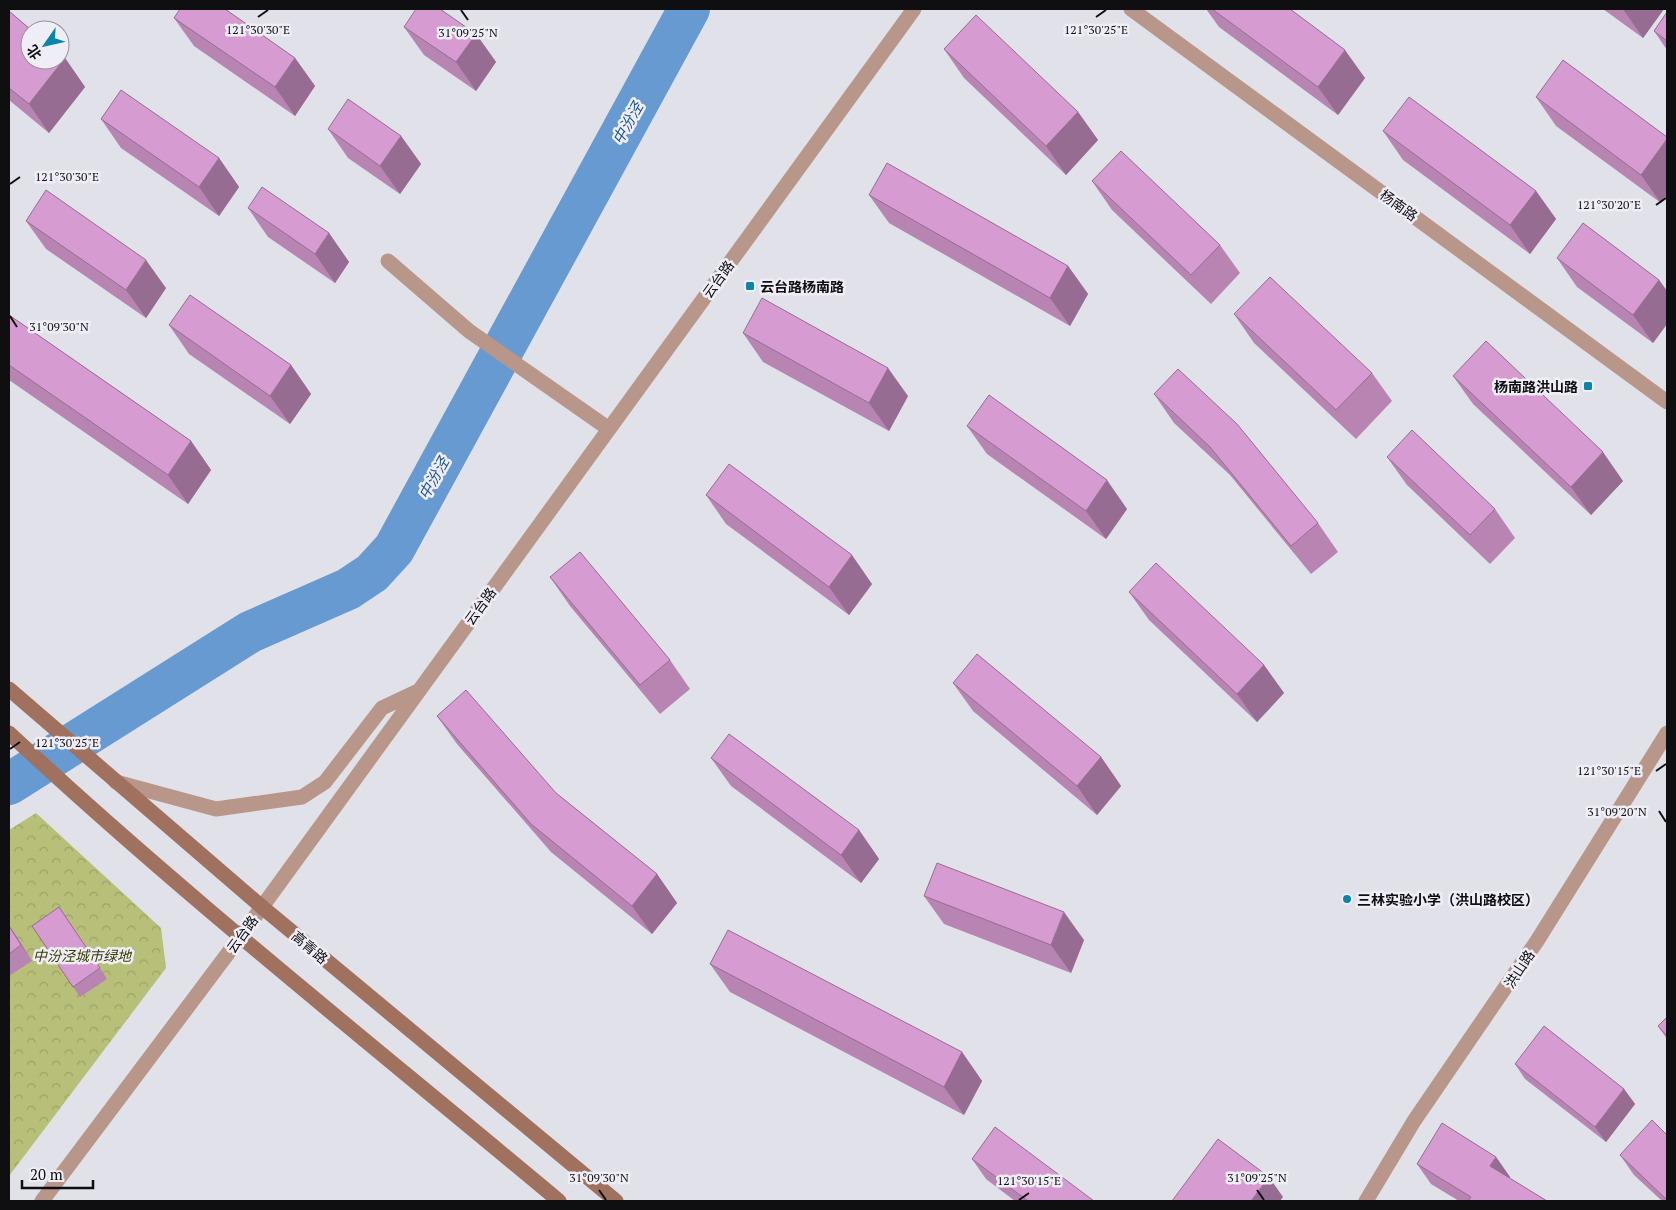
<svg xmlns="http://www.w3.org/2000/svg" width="1676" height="1210" font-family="'PT Serif','Noto Sans SC',serif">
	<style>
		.forest { fill: url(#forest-crowns) }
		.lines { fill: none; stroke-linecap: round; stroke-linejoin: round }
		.river { stroke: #669ad1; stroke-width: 42 }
		.minor { stroke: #b8968a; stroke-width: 15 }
		.tertiary { stroke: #b8968a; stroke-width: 15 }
		.secondary { stroke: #a17160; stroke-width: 15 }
		.wall { fill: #b885b3 }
		.shaded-wall { fill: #966c92 }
		.building { fill: #d69bd0; stroke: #966c92 }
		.ticks { fill: none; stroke: #0f0e11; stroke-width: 2 }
		.poi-dot { fill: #0a85a9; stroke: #efeef6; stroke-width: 2 }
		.labels { text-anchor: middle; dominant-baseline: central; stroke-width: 5; stroke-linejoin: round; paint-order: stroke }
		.street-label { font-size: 14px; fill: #0f0e11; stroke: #efeef6 }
		.poi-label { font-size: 14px; font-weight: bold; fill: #0f0e11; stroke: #efeef6; text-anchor: start }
		.park-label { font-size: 14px; font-style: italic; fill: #383b00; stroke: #efeef6 }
		.water-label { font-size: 15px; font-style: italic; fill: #1e5589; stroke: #efeef6 }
		.ticks-label { font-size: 12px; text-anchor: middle; fill: #0f0e11; stroke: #efeef6; stroke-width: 5; stroke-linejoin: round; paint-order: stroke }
	</style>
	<defs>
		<pattern id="forest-crowns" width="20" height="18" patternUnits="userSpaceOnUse" patternTransform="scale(1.25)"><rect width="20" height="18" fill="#b7bf79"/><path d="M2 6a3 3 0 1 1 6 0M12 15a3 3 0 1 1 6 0" fill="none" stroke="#9ca368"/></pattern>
	</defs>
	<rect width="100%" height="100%" fill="#e1e1e9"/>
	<polygon class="forest" points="36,813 161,928 166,968 9,1176 9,830"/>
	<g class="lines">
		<polyline class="river" points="9,784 250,632 348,589 372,573 394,549 689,9"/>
		<g class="minor">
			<polyline points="1131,9 1667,402"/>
			<polyline points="388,261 469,331 609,429"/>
			<polyline points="1366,1201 1414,1121 1537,941 1667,733"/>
		</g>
		<g class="tertiary">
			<polyline points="116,782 216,809 302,797 325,782 382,708 416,692"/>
			<polyline points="42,1201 241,936 914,9"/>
		</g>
		<g class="secondary">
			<polyline points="9,689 262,907 616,1201"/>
			<path d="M9,733C185,897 375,1047 559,1201"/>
		</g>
	</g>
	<g class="wall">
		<polygon points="1206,9 1290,9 1365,78 1338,115 1219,27"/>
		<polygon points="1603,9 1664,9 1643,38"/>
		<polygon points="9,11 65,58 85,87 49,133 9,100"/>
		<polygon points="1667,12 1667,50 1654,31"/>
		<polygon points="174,18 295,58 315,86 295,116 194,46"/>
		<polygon points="404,27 476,34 496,62 476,91 424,55"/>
		<polygon points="944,49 1078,112 1098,140 1066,175 964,78"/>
		<polygon points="1536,97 1667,137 1661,203 1556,126"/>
		<polygon points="101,119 219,158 239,187 219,216 121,148"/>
		<polygon points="328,129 401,136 421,164 400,194 348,158"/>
		<polygon points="1383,131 1536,191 1556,219 1530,254 1403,160"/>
		<polygon points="1092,181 1220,245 1240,273 1211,304 1112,210"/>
		<polygon points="869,195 1068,266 1088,294 1070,326 889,223"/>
		<polygon points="248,208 329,233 349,262 335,283 268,237"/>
		<polygon points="26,221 166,288 146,318 46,249"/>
		<polygon points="1557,258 1659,280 1667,291 1667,324 1653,343 1577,287"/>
		<polygon points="1234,314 1372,373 1392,401 1356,439 1254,343"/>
		<polygon points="9,315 191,441 211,470 188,504 9,380"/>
		<polygon points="169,325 291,365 311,394 290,424 189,354"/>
		<polygon points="743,333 908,396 889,431 763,362"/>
		<polygon points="1453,376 1623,481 1591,515 1473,404"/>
		<polygon points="1154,394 1318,523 1338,552 1311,574 1230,475 1174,423"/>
		<polygon points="967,426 1127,509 1106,539 987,454"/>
		<polygon points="1387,457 1495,509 1515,538 1490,564 1407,485"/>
		<polygon points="706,495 872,584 849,615 726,524"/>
		<polygon points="550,577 670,660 690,689 660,714 570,606"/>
		<polygon points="1129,592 1264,665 1284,693 1257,722 1149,620"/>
		<polygon points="953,683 1101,757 1121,786 1097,815 973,711"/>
		<polygon points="437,716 556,793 657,874 677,903 652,934 551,852 457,744"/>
		<polygon points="711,758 859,830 879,859 861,883 731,786"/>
		<polygon points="924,896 1084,940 1071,973 944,924"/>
		<polygon points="59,907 107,979 80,997 32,926"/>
		<polygon points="9,925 32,961 9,976"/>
		<polygon points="710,964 962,1052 982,1081 964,1115 730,992"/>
		<polygon points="1667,1017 1667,1039 1658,1026"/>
		<polygon points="1515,1064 1624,1089 1635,1104 1606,1142 1525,1079"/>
		<polygon points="1667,1135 1667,1201 1662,1201 1634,1175 1620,1155"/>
		<polygon points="1496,1157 1510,1177 1509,1178 1547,1201 1459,1201 1431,1184 1417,1164"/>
		<polygon points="972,1159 1094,1201 1015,1201 986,1179"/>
	</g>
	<g class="shaded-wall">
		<polygon points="1623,9 1664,9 1643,38"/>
		<polygon points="476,34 496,62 476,91 456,62"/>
		<polygon points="1345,50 1365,78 1338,115 1318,87"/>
		<polygon points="65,58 85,87 49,133 29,104"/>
		<polygon points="295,58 315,86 295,116 275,87"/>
		<polygon points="1078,112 1098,140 1066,175 1046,146"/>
		<polygon points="401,136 421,164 400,194 380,166"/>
		<polygon points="1667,139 1667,195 1661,203 1641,175"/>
		<polygon points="219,158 239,187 219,216 199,187"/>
		<polygon points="1536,191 1556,219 1530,254 1510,225"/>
		<polygon points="329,233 349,262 335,283 315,254"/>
		<polygon points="146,260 166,288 146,318 126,290"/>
		<polygon points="1068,266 1088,294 1070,326 1050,298"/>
		<polygon points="1659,280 1667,291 1667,324 1653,343 1633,315"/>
		<polygon points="291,365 311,394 290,424 270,396"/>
		<polygon points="888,368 908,396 889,431 869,403"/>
		<polygon points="191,441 211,470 188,504 168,475"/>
		<polygon points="1603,452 1623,481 1591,515 1571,487"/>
		<polygon points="1107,480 1127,509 1106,539 1086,511"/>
		<polygon points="852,555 872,584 849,615 829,587"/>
		<polygon points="1264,665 1284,693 1257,722 1237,694"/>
		<polygon points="1101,757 1121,786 1097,815 1077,786"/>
		<polygon points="859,830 879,859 861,883 841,855"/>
		<polygon points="657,874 677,903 652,934 632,906"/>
		<polygon points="1064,912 1084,940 1071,973 1051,945"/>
		<polygon points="9,925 11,928 32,961 21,945"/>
		<polygon points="962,1052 982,1081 964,1115 944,1087"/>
		<polygon points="1624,1089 1635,1104 1606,1142 1595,1127"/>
		<polygon points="1496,1157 1510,1177 1504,1186 1490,1166"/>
		<polygon points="1269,1177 1283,1197 1280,1201 1251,1201"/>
	</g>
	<g class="building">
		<polygon points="180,9 225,9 295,58 275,87 174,18"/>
		<polygon points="416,9 440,9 476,34 456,62 404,27"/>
		<polygon points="1212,9 1290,9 1345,50 1318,87"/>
		<polygon points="9,11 31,30 30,30 30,60 60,60 60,54 65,58 29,104 9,88"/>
		<polygon points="1667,12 1667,41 1654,31"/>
		<polygon points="976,15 1078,112 1046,146 944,49"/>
		<polygon points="1563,60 1667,137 1667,139 1641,175 1536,97"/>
		<polygon points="121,90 219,158 199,187 101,119"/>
		<polygon points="1409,97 1536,191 1510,225 1383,131"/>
		<polygon points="348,99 401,136 380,166 328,129"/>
		<polygon points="1121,151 1220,245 1191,275 1092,181"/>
		<polygon points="887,163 1068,266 1050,298 869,195"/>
		<polygon points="262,187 329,233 315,254 248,208"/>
		<polygon points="46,190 146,260 126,290 26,221"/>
		<polygon points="1583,223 1659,280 1633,315 1557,258"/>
		<polygon points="1270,277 1372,373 1336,410 1234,314"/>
		<polygon points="190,295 291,365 270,396 169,325"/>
		<polygon points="762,298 888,368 869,403 743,333"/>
		<polygon points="9,315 191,441 168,475 9,365"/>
		<polygon points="1486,341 1603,452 1571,487 1453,376"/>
		<polygon points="1178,369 1237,424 1318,523 1291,546 1210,447 1154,394"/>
		<polygon points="989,395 1107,480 1086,511 967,426"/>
		<polygon points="1412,430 1495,509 1470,535 1387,457"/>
		<polygon points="729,464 852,555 829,587 706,495"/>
		<polygon points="580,552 670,660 640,685 550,577"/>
		<polygon points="1156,563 1264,665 1237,694 1129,592"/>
		<polygon points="977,654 1101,757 1077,786 953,683"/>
		<polygon points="466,690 556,793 657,874 632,906 531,824 437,716"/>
		<polygon points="729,734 859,830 841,855 711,758"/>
		<polygon points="937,863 1064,912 1051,945 924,896"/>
		<polygon points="59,907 100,968 73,987 32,926"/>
		<polygon points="9,926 21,945 9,954"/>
		<polygon points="728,930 962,1052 944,1087 710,964"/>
		<polygon points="1667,1017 1667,1036 1658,1026"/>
		<polygon points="1544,1026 1624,1089 1595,1127 1515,1064"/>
		<polygon points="1652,1120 1667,1135 1667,1200 1620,1155"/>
		<polygon points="1442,1123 1496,1157 1490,1166 1547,1201 1468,1201 1471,1197 1417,1164"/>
		<polygon points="995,1127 1094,1201 1028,1201 972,1159"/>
		<polygon points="1218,1139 1269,1177 1251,1201 1172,1201"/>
	</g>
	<path class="ticks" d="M461,10L468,20M258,17L268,10M1096,17L1106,10M10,184L20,177M1656,205L1666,198M10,316L17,327M10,749L20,742M1656,771L1666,764M1659,811L1666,822M599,1190L606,1200M1257,1190L1264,1200M1019,1200L1029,1193"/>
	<g class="poi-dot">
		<rect x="745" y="281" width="10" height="10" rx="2.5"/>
		<rect x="1583" y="381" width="10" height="10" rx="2.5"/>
		<circle cx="1347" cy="899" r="5"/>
	</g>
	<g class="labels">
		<g class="street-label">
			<text transform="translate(1399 205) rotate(36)">杨南路</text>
			<text transform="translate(718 279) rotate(-54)">云台路</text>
			<text transform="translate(480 606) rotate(-54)">云台路</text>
			<text transform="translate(242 934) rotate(-54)">云台路</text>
			<text transform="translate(310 947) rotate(40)">高青路</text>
			<text transform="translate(1519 969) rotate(-57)">洪山路</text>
		</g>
		<g class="poi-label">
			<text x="760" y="286">云台路杨南路</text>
			<text x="1578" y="386" text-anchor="end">杨南路洪山路</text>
			<text x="1357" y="899">三林实验小学（洪山路校区）</text>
		</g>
		<g class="park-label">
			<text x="82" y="955">中汾泾城市绿地</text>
		</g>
		<g class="water-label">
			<text transform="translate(627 123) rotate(-61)">中汾泾</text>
			<text transform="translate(433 478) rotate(-61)">中汾泾</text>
		</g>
	</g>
	<g class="ticks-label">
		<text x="258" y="34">121°30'30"E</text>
		<text x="1096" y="34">121°30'25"E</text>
		<text x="468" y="37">31°09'25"N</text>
		<text x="67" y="181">121°30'30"E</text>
		<text x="1609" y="209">121°30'20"E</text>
		<text x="59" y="331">31°09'30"N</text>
		<text x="67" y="747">121°30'25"E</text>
		<text x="1609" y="775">121°30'15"E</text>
		<text x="1617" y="816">31°09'20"N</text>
		<text x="599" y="1182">31°09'30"N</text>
		<text x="1257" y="1182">31°09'25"N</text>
		<text x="1029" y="1185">121°30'15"E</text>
	</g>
	<rect width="1676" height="1210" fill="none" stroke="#0f0e11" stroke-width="20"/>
	<g transform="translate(45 45) rotate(236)"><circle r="24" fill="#efeef6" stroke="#95949a"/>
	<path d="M0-4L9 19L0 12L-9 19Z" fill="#0a85a9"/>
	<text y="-8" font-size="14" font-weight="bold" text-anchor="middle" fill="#0f0e11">北</text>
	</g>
	<path d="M22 1180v8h71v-8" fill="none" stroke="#0f0e11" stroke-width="2.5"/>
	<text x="30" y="1180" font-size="15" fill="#0f0e11" stroke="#efeef6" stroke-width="4" paint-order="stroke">20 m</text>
</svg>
